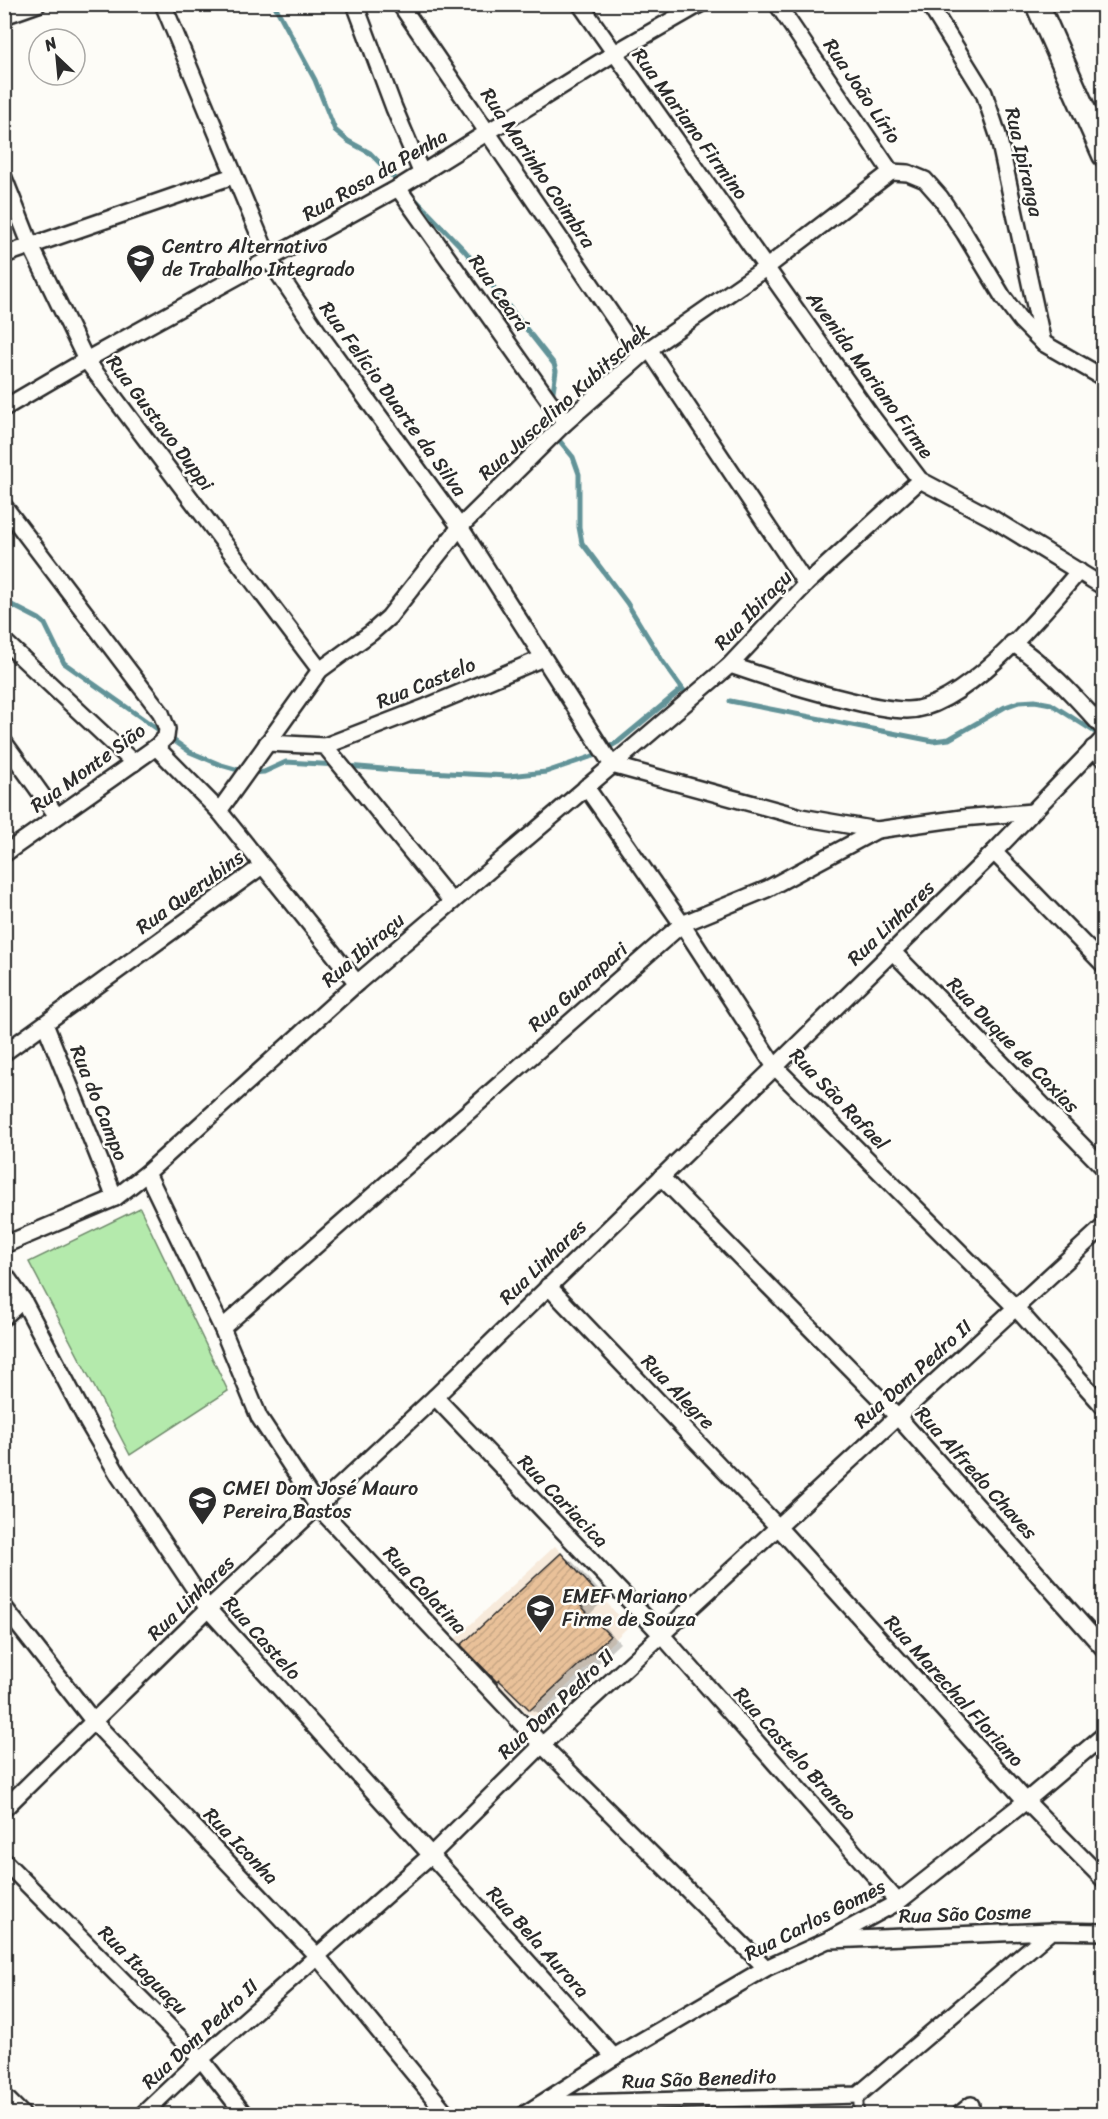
<svg xmlns="http://www.w3.org/2000/svg" width="1108" height="2119" font-family="Sriracha,sans-serif">
	<style>
		.built { fill: #f7eadb }
		.pitch { fill: #b4eaac; stroke: #708a6c; stroke-width: 1.5 }
		.shadow { fill: #0003 }
		.lines { fill: none; stroke-linecap: round; stroke-linejoin: round }
		.stream { stroke: #629398; stroke-width: 5 }
		.building { fill: url(#building-hatch); stroke: #2b2b2b; stroke-width: 1.5 }
		.lane-casing { stroke: #2b2b2b; stroke-width: 12 }
		.street-casing { stroke: #2b2b2b; stroke-width: 20 }
		.secondary-casing { stroke: #2b2b2b; stroke-width: 27 }
		.lane { stroke: #fdfcf7; stroke-width: 8 }
		.street { stroke: #fdfcf7; stroke-width: 15 }
		.secondary { stroke: #fdfcf7; stroke-width: 22 }
		.labels { text-anchor: middle; dominant-baseline: central; stroke-width: 5; stroke-linejoin: round; paint-order: stroke }
		.street-label { font-size: 20px; fill: #2b2b2b; stroke: #fdfcf7 }
		.poi-label { font-size: 20px; fill: #2b2b2b; stroke: #fdfcf7; text-anchor: start }
	</style>
	<defs>
		<pattern id="building-hatch" width="6" height="6" patternUnits="userSpaceOnUse" patternTransform="scale(1.5)"><rect width="6" height="6" fill="#e9c199"/><path d="M-1 1l2-2M0 6l6-6M5 7l2-2" fill="none" stroke="#c8a684"/></pattern>
	</defs>
	<rect width="100%" height="100%" fill="#fdfcf7"/>
	<filter id="ink" filterUnits="userSpaceOnUse"><feTurbulence type="fractalNoise" baseFrequency=".0167" numOctaves="2"/><feDisplacementMap in="SourceGraphic" scale="12" xChannelSelector="R" yChannelSelector="G"/><feConvolveMatrix kernelMatrix="1 2 1 2 8 2 1 2 1" color-interpolation-filters="sRGB"/></filter>
	<g filter="url(#ink)">
		<polygon class="built" points="555,1546 627,1625 627,1628 536,1716 527,1713 455,1639"/>
		<polygon class="pitch" points="140,1208 228,1391 130,1455 29,1262"/>
		<polygon class="shadow" points="561,1555 572,1561 606,1598 591,1613 620,1643 542,1715 531,1709 508,1687 498,1681"/>
		<g class="lines">
			<g class="stream">
				<polyline points="274,4 315,80 335,130 348,141 370,153 401,185"/>
				<polyline points="412,196 465,251 554,364 556,371 552,398"/>
				<polyline points="551,407 549,428 573,457 579,474 579,527 582,543 627,603 663,662 684,691"/>
				<polyline points="4,601 39,619 45,624 64,663 190,752 221,765 249,773 264,772 286,762 338,765"/>
				<polyline points="730,701 933,741 949,739 1005,707 1019,702 1035,701 1051,704 1098,734"/>
				<polyline points="347,766 407,771 509,776 546,772 593,756 618,742 682,689"/>
			</g>
		</g>
		<polygon class="building" points="561,1553 596,1592 581,1606 610,1636 530,1710 499,1680 497,1682 461,1645"/>
		<g class="lines">
			<defs>
				<polyline id="lane" points="858,2095 859,2114"/>
				<g id="street">
					<polyline points="163,4 270,261 320,335 460,527 612,765 801,817 877,830"/>
					<polyline points="355,4 394,108 422,174"/>
					<polyline points="400,4 640,356"/>
					<polyline points="580,4 869,413 920,480 990,517 1104,587"/>
					<polyline points="777,4 891,172"/>
					<polyline points="929,4 984,93 998,135 1043,343"/>
					<polyline points="4,16 38,4"/>
					<polyline points="891,172 908,173 925,180 940,197 965,234 1003,297 1021,321 1043,343 1104,378"/>
					<polyline points="4,178 31,246 86,360 320,670"/>
					<polyline points="398,188 565,423"/>
					<polyline points="4,255 233,176"/>
					<polyline points="649,349 806,584"/>
					<polyline points="4,408 86,360 398,188 613,54 700,4"/>
					<polyline points="4,506 161,713 167,729 166,737 156,747 4,854"/>
					<polyline points="4,641 134,763"/>
					<path d="M1012,643C1048,666 1076,698 1104,729"/>
					<path d="M730,665C768,678 805,690 844,699C865,704 886,710 907,710C963,710 1044,612 1079,571"/>
					<polyline points="4,742 57,816"/>
					<polyline points="267,743 325,746 452,902"/>
					<polyline points="325,746 426,707 543,658"/>
					<polyline points="156,747 219,811 357,983"/>
					<polyline points="1093,748 1104,759"/>
					<polyline points="586,787 682,924 775,1067 1016,1308 1104,1407"/>
					<polyline points="219,811 320,670 371,633 389,617 460,527 565,423 649,349 767,267 891,172"/>
					<polyline points="994,852 1104,965"/>
					<polyline points="892,951 1104,1168"/>
					<polyline points="45,1024 115,1198"/>
					<polyline points="4,1053 262,866"/>
					<polyline points="147,1173 222,1328 259,1417 318,1507 542,1745 766,1968"/>
					<polyline points="661,1177 897,1416 1104,1649"/>
					<polyline points="4,1245 115,1198 147,1173 357,983 730,665 806,584 920,480"/>
					<polyline points="4,1273 23,1300 88,1423 119,1476 208,1609 614,2057"/>
					<polyline points="548,1286 778,1527 1026,1801 1104,1880"/>
					<polyline points="4,1317 23,1300"/>
					<polyline points="222,1328 682,924 767,889 877,830 962,818 1032,812"/>
					<polyline points="435,1397 661,1634 898,1902"/>
					<polyline points="4,1607 94,1722 317,1956 447,2114"/>
					<polyline points="4,1809 208,1609 435,1397 775,1067 994,852 1104,738"/>
					<polyline points="4,1861 201,2059 244,2114"/>
					<polyline points="831,1940 1051,1931 1104,1932"/>
					<polyline points="4,2096 22,2114"/>
					<polyline points="541,2104 858,2095 1051,1931"/>
					<polyline points="143,2114 201,2059 431,1855 542,1745 1104,1226"/>
					<polyline points="525,2114 614,2057 766,1968 828,1940 898,1902 1026,1801 1104,1735"/>
					<polyline points="960,2114 971,2105"/>
				</g>
				<polyline id="secondary" points="1037,4 1104,155"/>
			</defs>
			<use href="#lane" class="lane-casing"/>
			<use href="#street" class="street-casing"/>
			<use href="#secondary" class="secondary-casing"/>
			<use href="#lane" class="lane"/>
			<use href="#street" class="street"/>
			<use href="#secondary" class="secondary"/>
		</g>
	</g>
	<defs>
		<symbol id="school-pin" viewBox="-11 -11 22 30"><path d="M0 17L-7.5 6A9.5 9.5 0 1 1 7.5 6Z" fill="#2b2b2b" stroke="#fdfcf7"/><path d="M0-5L7-2L0 1L-7-2ZM-4 1L0 2.5L4 1V4Q0 6-4 4Z" fill="#fff"/></symbol>
	</defs>
	<g fill-rule="evenodd">
		<use href="#school-pin" x="124" y="242" width="33" height="45"/>
		<use href="#school-pin" x="186" y="1484" width="33" height="45"/>
		<use href="#school-pin" x="524" y="1592" width="33" height="45"/>
	</g>
	<g class="labels">
		<g class="street-label">
			<text transform="translate(862 91) rotate(56)">Rua João Lírio</text>
			<text transform="translate(690 124) rotate(54)">Rua Mariano Firmino</text>
			<text transform="translate(1024 162) rotate(77)">Rua Ipiranga</text>
			<text transform="translate(538 168) rotate(56)">Rua Marinho Coimbra</text>
			<text transform="translate(375 175) rotate(-30)">Rua Rosa da Penha</text>
			<text transform="translate(499 293) rotate(55)">Rua Ceará</text>
			<text transform="translate(870 375) rotate(54)">Avenida Mariano Firme</text>
			<text transform="translate(393 399) rotate(54)">Rua Felício Duarte da Silva</text>
			<text transform="translate(564 402) rotate(-42)">Rua Juscelino Kubitschek</text>
			<text transform="translate(160 423) rotate(53)">Rua Gustavo Duppi</text>
			<text transform="translate(753 610) rotate(-46)">Rua Ibiraçu</text>
			<text transform="translate(426 683) rotate(-22)">Rua Castelo</text>
			<text transform="translate(88 768) rotate(-36)">Rua Monte Sião</text>
			<text transform="translate(190 892) rotate(-36)">Rua Querubins</text>
			<text transform="translate(891 923) rotate(-44)">Rua Linhares</text>
			<text transform="translate(363 950) rotate(-41)">Rua Ibiraçu</text>
			<text transform="translate(578 987) rotate(-41)">Rua Guarapari</text>
			<text transform="translate(1013 1045) rotate(46)">Rua Duque de Caxias</text>
			<text transform="translate(839 1099) rotate(46)">Rua São Rafael</text>
			<text transform="translate(99 1103) rotate(68)">Rua do Campo</text>
			<text transform="translate(543 1262) rotate(-44)">Rua Linhares</text>
			<text transform="translate(913 1374) rotate(-42)">Rua Dom Pedro II</text>
			<text transform="translate(678 1392) rotate(46)">Rua Alegre</text>
			<text transform="translate(976 1473) rotate(48)">Rua Alfredo Chaves</text>
			<text transform="translate(563 1501) rotate(46)">Rua Cariacica</text>
			<text transform="translate(425 1590) rotate(47)">Rua Colatina</text>
			<text transform="translate(191 1598) rotate(-44)">Rua Linhares</text>
			<text transform="translate(262 1638) rotate(48)">Rua Castelo</text>
			<text transform="translate(954 1691) rotate(48)">Rua Marechal Floriano</text>
			<text transform="translate(556 1704) rotate(-43)">Rua Dom Pedro II</text>
			<text transform="translate(795 1754) rotate(48)">Rua Castelo Branco</text>
			<text transform="translate(241 1846) rotate(46)">Rua Iconha</text>
			<text transform="translate(965 1914) rotate(-2)">Rua São Cosme</text>
			<text transform="translate(815 1920) rotate(-27)">Rua Carlos Gomes</text>
			<text transform="translate(538 1942) rotate(48)">Rua Bela Aurora</text>
			<text transform="translate(143 1970) rotate(45)">Rua Itaguaçu</text>
			<text transform="translate(200 2034) rotate(-43)">Rua Dom Pedro II</text>
			<text transform="translate(699 2079) rotate(-2)">Rua São Benedito</text>
		</g>
		<g class="poi-label">
			<text x="162" y="246">Centro Alternativo<tspan x="162" dy="23">de Trabalho Integrado</tspan></text>
			<text x="223" y="1488">CMEI Dom José Mauro<tspan x="223" dy="23">Pereira Bastos</tspan></text>
			<text x="562" y="1596">EMEF Mariano<tspan x="562" dy="23">Firme de Souza</tspan></text>
		</g>
	</g>
	<rect width="1108" height="2119" fill="none" stroke="#fdfcf7" stroke-width="24"/>
	<rect x="12" y="12" width="1084" height="2095" fill="none" stroke="#2b2b2b" stroke-width="2" filter="url(#ink)"/>
	<g transform="translate(57 57) rotate(334)"><circle r="28" fill="#fdfcf7" stroke="#a9a8a5" stroke-width="1.5"/>
	<path d="M0-4.5L10 22L0 15L-10 22Z" fill="#2b2b2b"/>
	<text y="-9" font-size="16" font-weight="bold" text-anchor="middle" fill="#2b2b2b">N</text>
	</g>
</svg>
